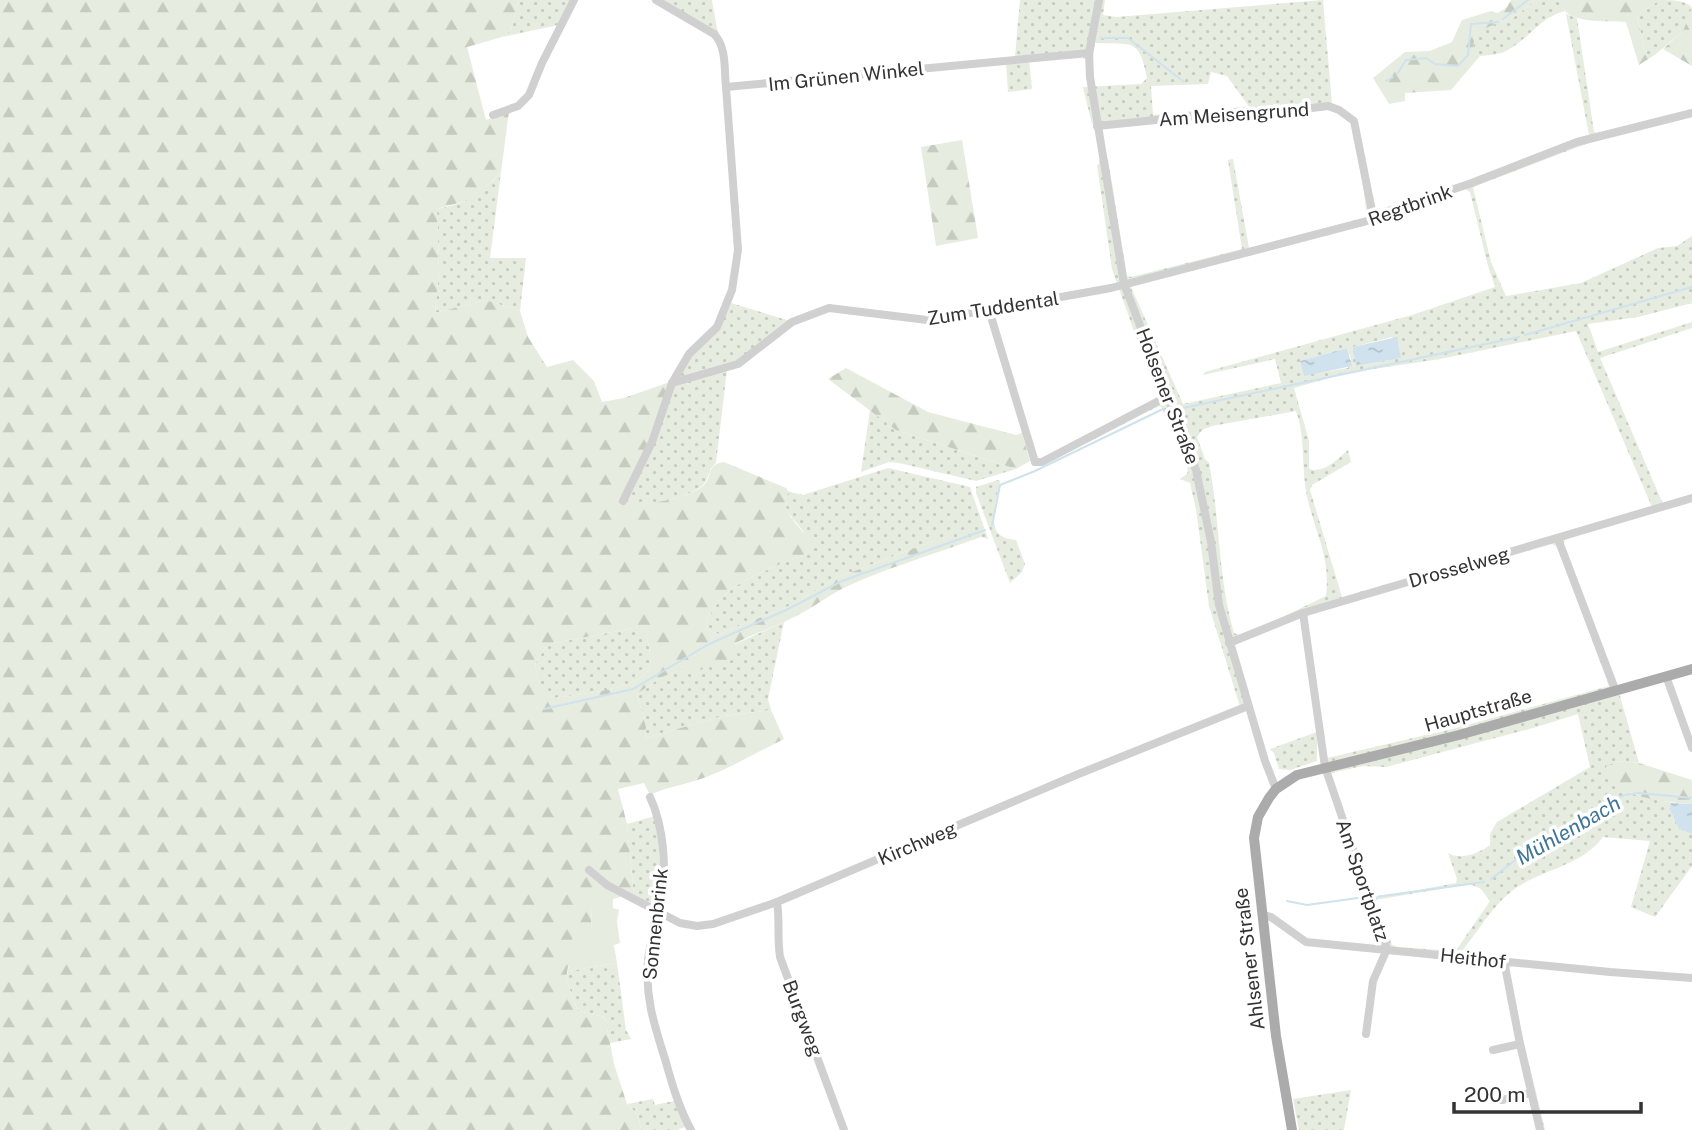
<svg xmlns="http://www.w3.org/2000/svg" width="1692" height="1130" font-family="'Public Sans',sans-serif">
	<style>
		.grass { fill: url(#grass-dots); fill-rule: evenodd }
		.forest { fill: url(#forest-firs); fill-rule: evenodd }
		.garden { fill: #e6ecdf }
		.water { fill: url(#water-ripples) }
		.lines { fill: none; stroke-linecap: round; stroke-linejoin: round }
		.stream { stroke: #cfe2ee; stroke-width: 2 }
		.minor { stroke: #d0d0d0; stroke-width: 8 }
		.major { stroke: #ababab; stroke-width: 10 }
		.labels { text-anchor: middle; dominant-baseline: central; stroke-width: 7; stroke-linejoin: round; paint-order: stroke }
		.street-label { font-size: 19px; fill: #333; stroke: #fff }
		.water-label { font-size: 21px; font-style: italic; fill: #3f7597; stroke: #fff }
	</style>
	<defs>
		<pattern id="grass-dots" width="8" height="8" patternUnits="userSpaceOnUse" patternTransform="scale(1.75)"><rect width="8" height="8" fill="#e6ecdf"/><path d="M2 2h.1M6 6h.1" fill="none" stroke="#c6cbc0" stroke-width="1.8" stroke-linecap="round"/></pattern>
		<pattern id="forest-firs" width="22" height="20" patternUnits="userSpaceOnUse" patternTransform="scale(1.75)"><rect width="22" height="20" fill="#e6ecdf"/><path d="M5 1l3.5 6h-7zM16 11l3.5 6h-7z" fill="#c6cbc0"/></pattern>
		<pattern id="water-ripples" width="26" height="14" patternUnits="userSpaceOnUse" patternTransform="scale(1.75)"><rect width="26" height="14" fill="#cfe2ee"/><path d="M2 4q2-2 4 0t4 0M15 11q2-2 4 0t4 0" fill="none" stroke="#b2c2cd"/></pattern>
	</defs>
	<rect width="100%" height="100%" fill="#fff"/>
	<g class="grass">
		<polygon points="519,0 571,0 558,25 502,37 511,30"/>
		<polygon points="661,0 712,0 718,34"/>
		<path d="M1020,0H1105L1103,15L1116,17L1323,0L1332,104L1304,112L1250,108L1227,76L1211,72L1208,84L1151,86L1153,115L1203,110L1194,118L1135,119L1092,124L1083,87L1141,84L1147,78C1139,37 1133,45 1095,43L1093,59H1083V50L1015,56Z"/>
		<path d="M1535,0H1560L1564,11C1540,18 1528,39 1508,50C1499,55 1489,55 1480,56L1473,50C1474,24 1494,27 1513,17C1521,13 1528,6 1535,0Z"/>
		<path d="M1660,0C1672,0 1686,0 1692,8L1683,31L1656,54H1645L1637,15Z"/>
		<path d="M1566,14L1577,18L1594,132L1597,133L1594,141L1473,187L1491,262L1506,296L1581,283L1658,248L1677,246L1692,236V303L1638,317L1588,324L1598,352L1692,322V328L1600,358L1663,504L1565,540L1563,545L1620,696L1639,763L1618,761L1606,767L1633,794L1671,803L1669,808L1679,829L1692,834V866L1655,917L1631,907L1650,841L1603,837C1582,865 1548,868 1519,886C1496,900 1479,930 1462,951L1463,955L1512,966L1509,968L1508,976L1545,1130H1539L1502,965L1385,952L1340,805L1375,898L1456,883L1457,879L1448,853C1460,861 1480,853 1490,845V834L1497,822L1590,767L1578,714L1533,728L1386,767L1363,766L1331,773L1327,758L1456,728L1609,686L1558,547L1552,544L1317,611L1308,616L1307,620L1300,618L1234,644L1252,708L1242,713L1209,606L1196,509L1190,483L1180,479L1187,474L1188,470L1163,409L1160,406L1155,408L1079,447L1159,402L1112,269L1097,165L1099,164V160L1108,159L1127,276L1131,277L1242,249L1228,160L1233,159L1249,248L1367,217L1362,179L1372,212L1475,178L1589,135ZM1465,189L1470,192L1488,266L1495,287L1412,315L1205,372L1203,375L1275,359L1281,383L1183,404L1131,287L1367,225ZM1576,331L1652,507L1342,597L1310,490L1312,485L1351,462L1348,450C1337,460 1323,474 1309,469V441L1294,388L1347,373L1440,359ZM1392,337L1399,346L1400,358L1358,366L1353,347ZM1347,348L1351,359L1348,368L1304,375L1300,361ZM1296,411C1306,439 1301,468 1307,496C1315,533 1331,557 1326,596L1266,625L1239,635L1234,633C1218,579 1220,519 1209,463L1205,459L1197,437L1202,430L1212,426ZM1470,884L1481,889L1490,901L1457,949L1454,951L1398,947L1392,945L1375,900Z"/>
		<polygon points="1029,60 1032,89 1008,92 1006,63"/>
		<path d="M501,172L490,258H526L520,311L486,300L435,313L439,269L437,209C465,204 482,193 501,172Z"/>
		<polygon points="731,303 790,321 744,359 675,380 691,355 719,328"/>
		<path d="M727,369L716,463C708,469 709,480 702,486C687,499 644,506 625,505L640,473L673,384Z"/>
		<polygon points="870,410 896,430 1016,469 976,481 899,463 889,462 861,472"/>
		<path d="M888,468L970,487L988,539L981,537L964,543L963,540H936L836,578L794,604L719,634L707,630L706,619C712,613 714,608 719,601C735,580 784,563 808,553C807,546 807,536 803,531C793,517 780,510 787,491L803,495Z"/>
		<path d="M998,480L1000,481C998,495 988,524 999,534C1004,539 1010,539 1016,540L1025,564L1022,572L1010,583L976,493V487Z"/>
		<polygon points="784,622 768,699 771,710 723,716 645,738 646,727 637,694 660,678"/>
		<path d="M639,627L646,630C647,641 653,659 649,669C641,689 574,695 554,698L540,691L535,664L545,648L554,643Z"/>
		<polygon points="1317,732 1317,761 1290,770 1279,769 1274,753 1270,749"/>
		<path d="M655,816C659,845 664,878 655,906L634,896L627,824Z"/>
		<polygon points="617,963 626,1030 631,1039 610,1043 605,1017 578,1011 566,979 568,971"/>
		<polygon points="1351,1090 1344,1130 1299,1130 1293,1099"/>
		<polygon points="653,1099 655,1105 674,1101 685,1127 677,1130 641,1130 638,1115 627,1104"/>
	</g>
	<g class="forest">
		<path d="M0,0H519L511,30L502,37L467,47L486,120L509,111L501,172L475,198L437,209L439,269L435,313L486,300L520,311L528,337L547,367L573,360L594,381L602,402L624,398L670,382L661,411L622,503C637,508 692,498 704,485C713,475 707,464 724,462L786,488L789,493L785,497C784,517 801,527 812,543L808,553C784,563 735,580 719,601C714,608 712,613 706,619L707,630L719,634L794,604L836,578L936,540L961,537L964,543C925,557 885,569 848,586C828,595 812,609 792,618C773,628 753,634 734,644L733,660L687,674L681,669L660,678L637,694L646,727L645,738L723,716L771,710L784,739C759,751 734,766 709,776C689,784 669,786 650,795L644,783L618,789L627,824L634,896L624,892L620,897L603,888L592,906L591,931L568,967L566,979L578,1011L605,1017L614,1064L627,1104L638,1115L641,1130H0ZM639,627L646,630C647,641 653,659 649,669C641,689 574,695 554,698L540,690L535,664L545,648L554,643Z"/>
		<path d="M1511,0H1535C1528,6 1521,13 1513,17C1495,27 1474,25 1473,49L1480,56L1451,90L1405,93V101L1389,104L1373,78L1405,52L1430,51L1452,42L1462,20L1491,11L1498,13L1506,8Z"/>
		<path d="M1560,0H1660L1637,15L1645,54H1656L1639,65L1626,22C1606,20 1563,26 1560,0Z"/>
		<polygon points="1692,8 1692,66 1663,49 1683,31"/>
		<polygon points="962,140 978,238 936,246 921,147"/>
		<polygon points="846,368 928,412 1016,435 1022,433 1030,461 1016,469 896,430 828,379"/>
		<path d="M1618,761L1639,763L1692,780V804C1660,802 1620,799 1606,766Z"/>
	</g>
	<polygon class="garden" points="603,887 620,897 613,899 613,908 619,910 617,921 620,943 614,945 617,963 568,971 573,934 591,931 592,906"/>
	<g class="water">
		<polygon points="1397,337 1401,358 1357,366 1353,352 1353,347"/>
		<polygon points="1347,348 1352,366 1304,376 1300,361"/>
		<polygon points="1671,803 1692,804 1692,834 1679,829 1669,808"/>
	</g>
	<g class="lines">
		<g class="stream">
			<polyline points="1503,19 1528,0"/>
			<polyline points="1101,38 1128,38 1184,82"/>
			<polyline points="1397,74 1406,60 1426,58 1435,64 1458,66 1468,55 1471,24 1498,22"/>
			<polyline points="1386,81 1393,77"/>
			<polyline points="1525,335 1692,287"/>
			<polyline points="1183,408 1519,337"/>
			<polyline points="992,526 1000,485 1035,471 1163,409 1165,413"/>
			<polyline points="544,709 633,689 709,644 786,610 842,581 985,530"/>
			<polyline points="1491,879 1532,847 1624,795 1639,793 1692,798"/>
			<polyline points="1375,897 1484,882"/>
			<polyline points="1287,901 1307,905 1365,897"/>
		</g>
		<g class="minor">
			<path d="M656,0L714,34C727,47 724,70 726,87L1089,53"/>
			<polyline points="1099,0 1089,53 1090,77 1124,284 1196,470 1211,542 1219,605 1265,761 1276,789"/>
			<polyline points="493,115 518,106 529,95 542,63 574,0"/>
			<polyline points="1097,126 1244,111 1279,112 1328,106 1339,110 1354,121 1373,216"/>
			<polyline points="989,310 1035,462 1042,462 1168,396"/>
			<polyline points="672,383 738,364 792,322 829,308 927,320 989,310 1111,288 1367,221 1373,216 1469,184 1577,142 1692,113"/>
			<polyline points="623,501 652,442 672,383 689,354 717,327 732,290 738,250 726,87"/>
			<polyline points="1558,539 1615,689"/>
			<polyline points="1303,613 1325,767 1387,949 1373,981 1366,1034"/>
			<polyline points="1229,643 1303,613 1692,498"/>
			<polyline points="1666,676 1692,748"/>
			<path d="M650,797C664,827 667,870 661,902C657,922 650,940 648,960C645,998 654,1024 665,1059C672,1084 679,1108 691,1130"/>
			<polyline points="589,870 607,885 680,923 697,926 713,924 777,902 1076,775 1248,706"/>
			<path d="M777,902C780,921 777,938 780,957L844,1130"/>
			<polyline points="1262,915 1271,917 1306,942 1610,972 1692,978"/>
			<polyline points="1504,961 1520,1044 1540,1130"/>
			<polyline points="1493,1050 1520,1044"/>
			<polyline points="1502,1100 1531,1093"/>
		</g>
		<polyline class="major" points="1292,1130 1276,1036 1254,838 1258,817 1269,798 1276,789 1297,775 1459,735 1692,669"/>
	</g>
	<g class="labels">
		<g class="street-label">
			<text transform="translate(846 76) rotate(-6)">Im Grünen Winkel</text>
			<text transform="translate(1234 114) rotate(-4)">Am Meisengrund</text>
			<text transform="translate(1410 205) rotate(-20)">Regtbrink</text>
			<text transform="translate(993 308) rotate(-9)">Zum Tuddental</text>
			<text transform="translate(1168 396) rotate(69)">Holsener Straße</text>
			<text transform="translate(1459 567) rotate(-16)">Drosselweg</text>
			<text transform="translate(1478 710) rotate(-16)">Hauptstraße</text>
			<text transform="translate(917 843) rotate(-23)">Kirchweg</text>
			<text transform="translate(1363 880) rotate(71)">Am Sportplatz</text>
			<text transform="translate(655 924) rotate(-84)">Sonnenbrink</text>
			<text transform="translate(1473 958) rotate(6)">Heithof</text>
			<text transform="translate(1249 959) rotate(-97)">Ahlsener Straße</text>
			<text transform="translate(803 1018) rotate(69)">Burgweg</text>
		</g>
		<g class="water-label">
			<text transform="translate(1568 830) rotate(-30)">Mühlenbach</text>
		</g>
	</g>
	<path d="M1454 1102v10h187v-10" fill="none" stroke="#333333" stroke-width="3.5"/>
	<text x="1464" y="1102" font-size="21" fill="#333333" stroke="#ffffff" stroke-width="5" paint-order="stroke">200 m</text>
</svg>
